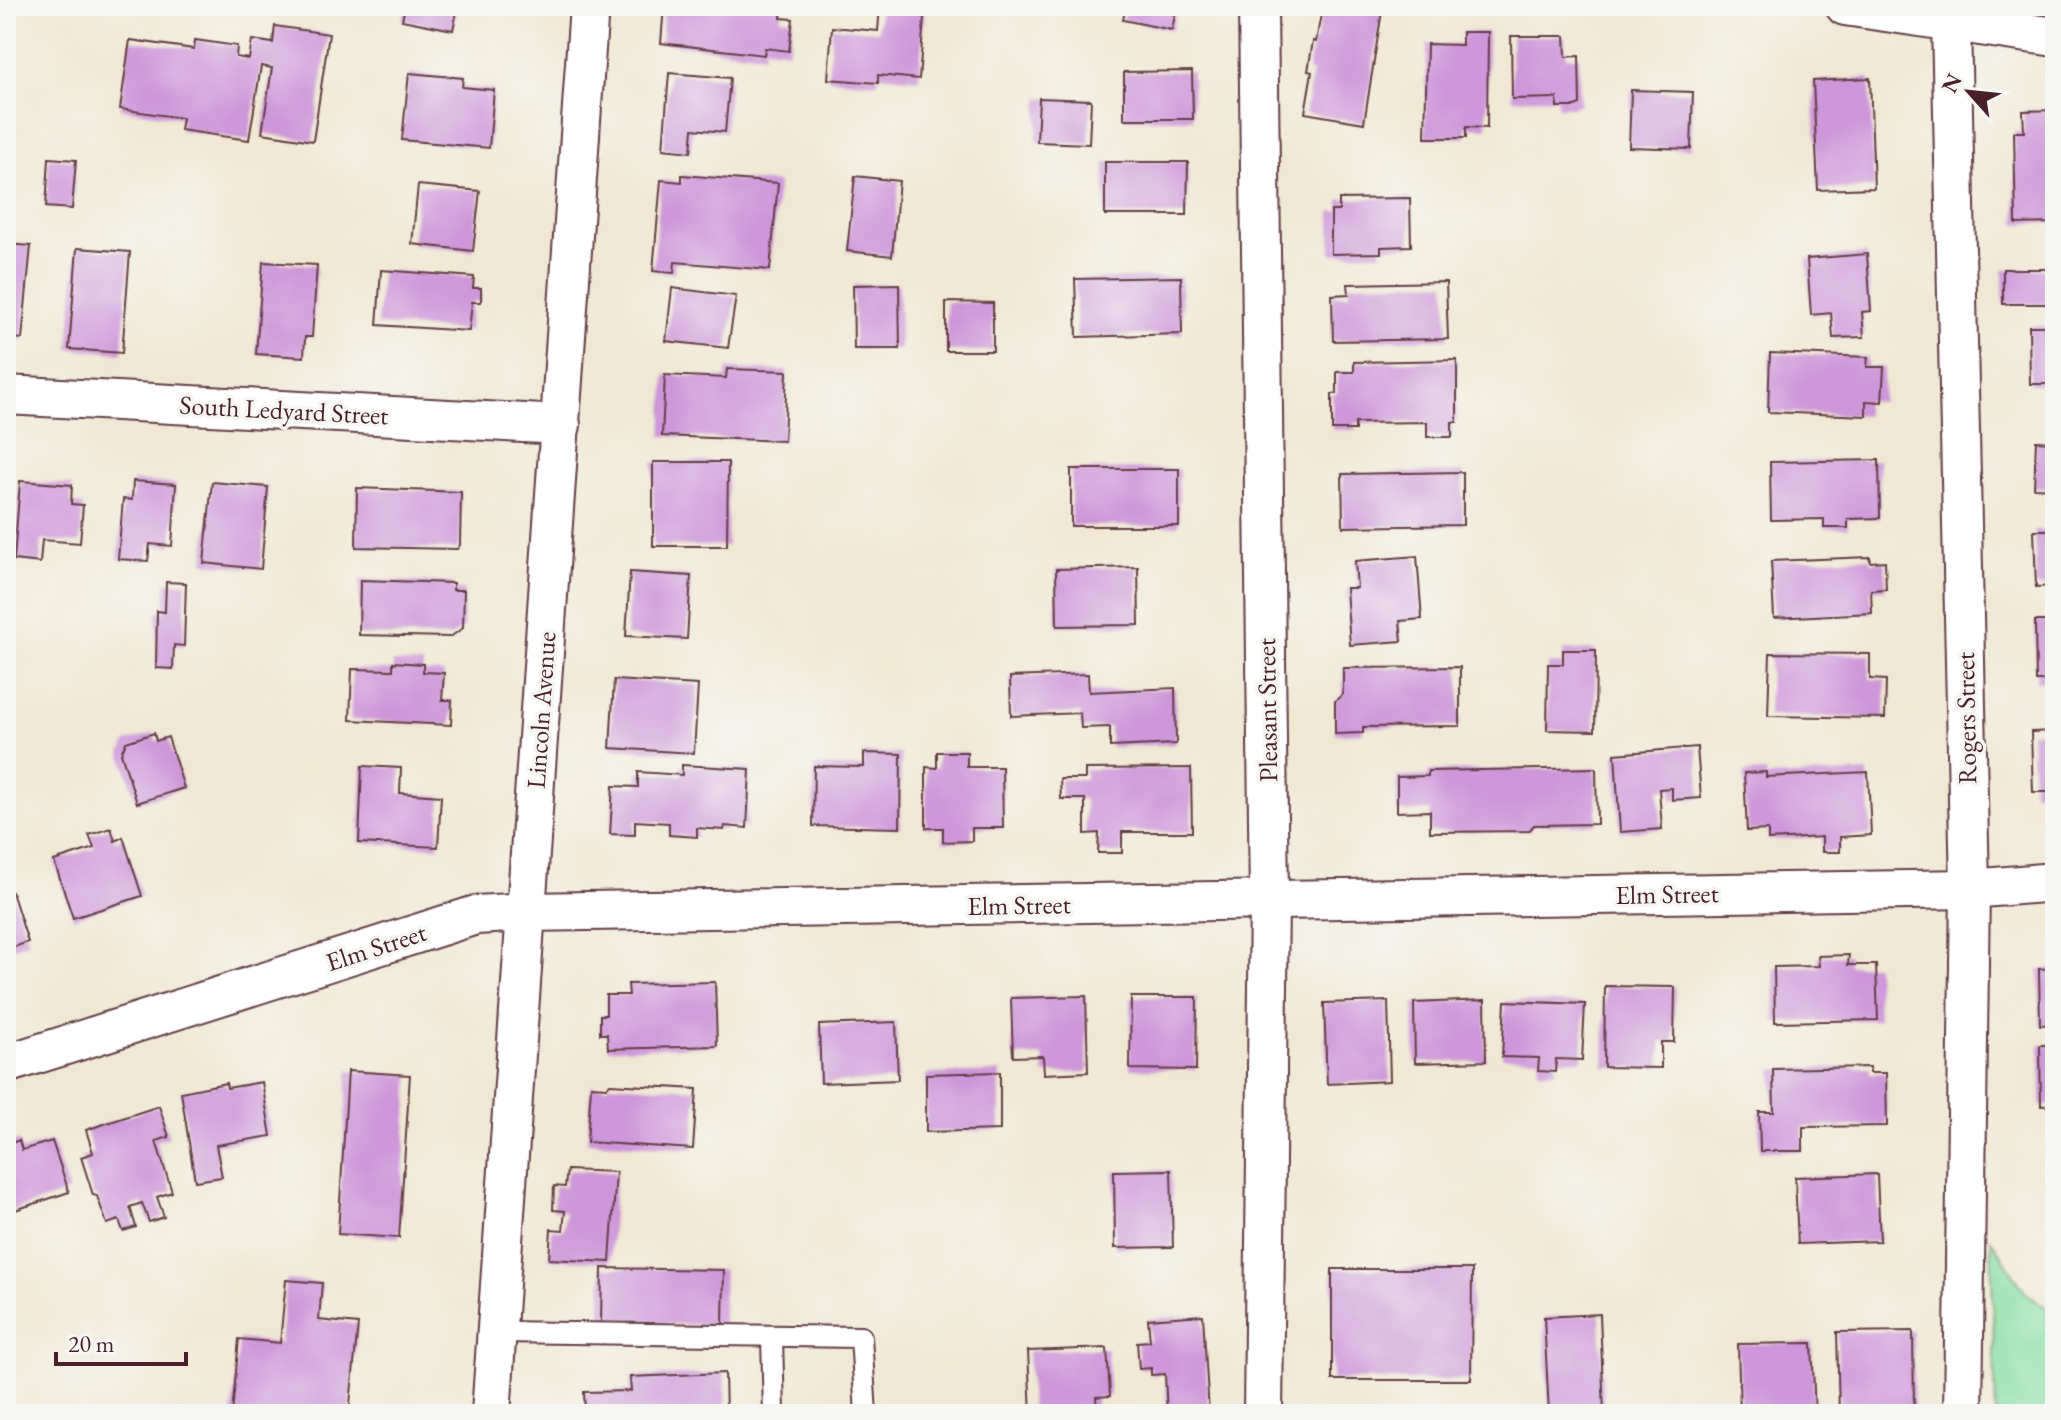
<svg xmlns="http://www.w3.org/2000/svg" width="2061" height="1420" font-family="'EB Garamond',serif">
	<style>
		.green { fill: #88dfa3; stroke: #697f67; stroke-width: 2 }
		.building { fill: #cd97d9 }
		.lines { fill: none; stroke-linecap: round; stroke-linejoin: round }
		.lane-casing { stroke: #633d44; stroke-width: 24 }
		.street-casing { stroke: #633d44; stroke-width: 42 }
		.lane { stroke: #fff; stroke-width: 20 }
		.street { stroke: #fff; stroke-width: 38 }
		.labels { text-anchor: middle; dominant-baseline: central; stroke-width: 7; stroke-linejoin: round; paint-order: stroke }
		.street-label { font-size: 26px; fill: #4a1f2b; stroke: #f6f6f2 }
	</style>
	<rect width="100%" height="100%" fill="#f6f6f2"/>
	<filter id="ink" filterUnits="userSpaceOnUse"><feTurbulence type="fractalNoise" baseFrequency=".0125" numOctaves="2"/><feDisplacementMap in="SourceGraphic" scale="16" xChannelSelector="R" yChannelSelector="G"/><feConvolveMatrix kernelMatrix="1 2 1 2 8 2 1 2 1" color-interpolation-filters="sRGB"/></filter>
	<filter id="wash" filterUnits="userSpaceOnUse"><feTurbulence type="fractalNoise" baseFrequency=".006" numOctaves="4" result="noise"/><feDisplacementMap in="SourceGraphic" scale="32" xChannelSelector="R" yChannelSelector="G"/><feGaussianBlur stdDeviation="1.8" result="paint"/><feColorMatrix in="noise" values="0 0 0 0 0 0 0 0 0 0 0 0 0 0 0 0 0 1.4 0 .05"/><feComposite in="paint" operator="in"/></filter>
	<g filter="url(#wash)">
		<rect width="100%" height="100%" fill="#f0e8d2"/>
		<polygon class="green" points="1991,1239 2026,1294 2055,1313 2055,1414 1996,1414"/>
		<g id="blocks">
			<g class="building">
				<polygon points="405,6 458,6 453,30 402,20"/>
				<polygon points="664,6 782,6 781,18 793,19 789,51 765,48 764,55 661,43"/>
				<polygon points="880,6 925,6 919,79 878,75 878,83 828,79 832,27 878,31"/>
				<polygon points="1126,6 1177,6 1172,30 1123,20"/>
				<polygon points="1325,6 1350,6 1382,11 1364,123 1305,113 1312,72 1308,71 1313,41 1316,42 1321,14 1324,15"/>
				<polygon points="275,26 329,34 313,141 262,133 272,68 261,66 249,140 180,130 182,118 120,109 130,40 194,49 195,40 237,46 236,57 249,59 252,40 273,43"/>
				<polygon points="1462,32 1488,32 1487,128 1466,127 1466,138 1425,138 1427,44 1462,45"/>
				<polygon points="1511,36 1565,36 1566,57 1579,56 1580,104 1572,107 1557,107 1557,98 1512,99"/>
				<polygon points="1192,71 1193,119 1124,119 1124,72"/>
				<polygon points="409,73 463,78 462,87 494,90 489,148 402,140"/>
				<polygon points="669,73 730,78 725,132 693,129 691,152 663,149"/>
				<polygon points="1870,78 1874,188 1818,190 1813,81"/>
				<polygon points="1631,90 1693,92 1691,149 1629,147"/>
				<polygon points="1039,98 1091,100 1089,144 1037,142"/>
				<polygon points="2055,110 2055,223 2016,224 2014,132 2024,132 2023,111"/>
				<polygon points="49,158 76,160 72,209 46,207"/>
				<polygon points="1105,162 1188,162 1187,215 1105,215"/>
				<polygon points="682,175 778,183 770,270 675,262 674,273 653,271 661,180 682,182"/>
				<polygon points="855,176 899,181 892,256 847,251"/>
				<polygon points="418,185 480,191 473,251 412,244"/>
				<polygon points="1410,198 1411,246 1381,247 1381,253 1331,254 1331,211 1339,211 1339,199"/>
				<polygon points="6,244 31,246 22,339 6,337"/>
				<polygon points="77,248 130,252 122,353 69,349"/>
				<polygon points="1867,254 1871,311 1862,312 1864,337 1833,338 1831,313 1811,315 1807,259"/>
				<polygon points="263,262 317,265 312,337 305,337 304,357 256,354"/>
				<rect x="2003" y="269" width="52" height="35"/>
				<polygon points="381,270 474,277 473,288 481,288 481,302 472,302 469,331 377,325"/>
				<polygon points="1181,277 1182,334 1077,337 1075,279"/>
				<polygon points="1446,282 1448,339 1333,341 1332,295 1349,294 1348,284"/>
				<polygon points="899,284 900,349 854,349 853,285"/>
				<polygon points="672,288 736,296 728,348 666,341"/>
				<polygon points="946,302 993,303 993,351 946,351"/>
				<polygon points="2029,326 2055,326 2055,384 2030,384"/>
				<polygon points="1770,353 1868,357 1867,367 1884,367 1882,402 1866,401 1866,416 1768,412"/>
				<polygon points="1457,360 1457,422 1452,422 1452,437 1427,437 1427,422 1355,423 1355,430 1332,430 1332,394 1337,394 1337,372 1354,372 1354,362"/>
				<polygon points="727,369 787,371 784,441 662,436 665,375 726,378"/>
				<polygon points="2036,441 2055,442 2055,489 2034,488"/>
				<polygon points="1879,460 1880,518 1848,519 1848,528 1824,528 1824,519 1771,520 1770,462"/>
				<polygon points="653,462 728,462 727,546 653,546"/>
				<rect x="1071" y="469" width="108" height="57"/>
				<polygon points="1463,472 1463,525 1343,527 1342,474"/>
				<polygon points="20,481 72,485 71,504 83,505 80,543 42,540 40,563 14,560"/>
				<polygon points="133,481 176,484 172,546 150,544 148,561 118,559 123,499 132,500"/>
				<polygon points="212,482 268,487 261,569 204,563"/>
				<polygon points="357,488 461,492 460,545 457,549 356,547"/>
				<polygon points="2034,530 2055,530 2055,586 2036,587"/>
				<polygon points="1417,556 1422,619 1400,621 1402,641 1350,645 1346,588 1357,588 1355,561"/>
				<polygon points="1870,557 1870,562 1885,561 1886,589 1871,590 1872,613 1774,618 1771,561"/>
				<polygon points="1138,567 1139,625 1057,626 1056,569"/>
				<polygon points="630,572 691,576 687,639 626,636"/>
				<polygon points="360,580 453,583 453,590 464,590 463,628 450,637 359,635"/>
				<polygon points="166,582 186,583 184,646 174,645 173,669 156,668 157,611 165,612"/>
				<polygon points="2035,621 2055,621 2055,681 2036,681"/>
				<polygon points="1563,650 1596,650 1595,731 1547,730 1548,664 1563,664"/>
				<polygon points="1770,653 1870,654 1870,679 1886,680 1885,718 1768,716"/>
				<polygon points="393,662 423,664 423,672 444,673 442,700 452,700 451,725 350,720 352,669 393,670"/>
				<polygon points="1460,667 1460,726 1363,727 1363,733 1335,734 1335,701 1343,694 1343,668"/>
				<polygon points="1088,674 1089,692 1175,688 1176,744 1110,747 1110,727 1081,728 1080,713 1011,716 1010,677"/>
				<polygon points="614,680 698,685 694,753 610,748"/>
				<polygon points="2055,731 2055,792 2033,792 2031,732"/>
				<polygon points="154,733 156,741 168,737 184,788 137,803 121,753 126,742"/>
				<polygon points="1697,747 1701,798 1672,800 1672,788 1659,789 1662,829 1620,832 1615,754"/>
				<polygon points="937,752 967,752 967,767 1002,767 1003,828 972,828 972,841 943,842 943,828 926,828 926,767 937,768"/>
				<polygon points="864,753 901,754 900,828 813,826 814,766 864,767"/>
				<polygon points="682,765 750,769 747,828 725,826 724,830 697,828 697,837 669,835 669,823 635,821 635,835 610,834 613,786 638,787 638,772 682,775"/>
				<polygon points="362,766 401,768 400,793 441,796 438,847 359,843"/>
				<polygon points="1191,768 1192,832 1122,832 1122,853 1098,853 1099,833 1085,834 1085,799 1061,799 1060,779 1085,779 1085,769"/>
				<polygon points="1596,768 1597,824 1534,825 1529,831 1430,832 1430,811 1397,812 1397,777 1428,776 1428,771"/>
				<polygon points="1766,772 1766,777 1868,772 1871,835 1840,837 1840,852 1822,852 1822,837 1768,840 1768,830 1747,831 1744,773"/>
				<polygon points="111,828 115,841 123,837 142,896 73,918 54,861 94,848 89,835"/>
				<polygon points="12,892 28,942 6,950 6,893"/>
				<polygon points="1849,955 1848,965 1876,965 1878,1020 1775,1022 1774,967 1819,966 1818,956"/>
				<polygon points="2055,968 2055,1024 2040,1025 2039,969"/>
				<polygon points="715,982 717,1046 608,1049 607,1034 600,1034 600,1015 606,1015 606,995 629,995 628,984"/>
				<polygon points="1605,986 1675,987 1674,1042 1661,1042 1661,1068 1604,1067"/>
				<polygon points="1086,996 1088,1072 1044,1074 1043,1056 1013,1057 1011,998"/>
				<polygon points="1131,997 1197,997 1196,1070 1130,1069"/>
				<polygon points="1485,1000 1486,1061 1415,1063 1414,1003"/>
				<polygon points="1388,1001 1390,1081 1327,1084 1324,1003"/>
				<polygon points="1505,1001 1585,1004 1582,1060 1556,1059 1555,1072 1538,1071 1539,1058 1502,1057"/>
				<polygon points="896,1022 898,1080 821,1083 819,1025"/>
				<polygon points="2040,1045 2055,1045 2055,1105 2041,1106"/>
				<polygon points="1870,1067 1870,1073 1886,1073 1887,1126 1803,1127 1803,1151 1760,1151 1759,1112 1774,1112 1773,1069"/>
				<polygon points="348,1071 410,1075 399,1238 338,1234"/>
				<polygon points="1000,1072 1000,1130 926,1132 926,1074"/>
				<polygon points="262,1082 271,1136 216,1145 222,1177 195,1181 181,1092 226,1083 227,1088"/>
				<polygon points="610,1084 697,1089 693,1149 587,1142 591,1086 607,1087"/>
				<polygon points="159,1106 169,1137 156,1141 172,1192 157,1197 164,1217 149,1222 142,1203 130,1207 136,1227 123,1231 119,1220 107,1224 97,1196 93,1195 81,1157 93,1153 86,1130"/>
				<polygon points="19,1140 22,1150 52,1141 69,1192 6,1213 6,1145"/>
				<polygon points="567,1170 616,1172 610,1262 549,1259 551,1229 563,1230 565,1211 553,1210 554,1186 565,1187"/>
				<polygon points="1171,1170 1173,1247 1115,1248 1114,1171"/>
				<polygon points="1877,1174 1880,1241 1798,1244 1795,1177"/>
				<polygon points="602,1268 724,1270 723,1325 601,1323"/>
				<polygon points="1332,1269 1472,1269 1471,1380 1332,1380"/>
				<polygon points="286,1280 322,1283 319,1320 358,1324 349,1414 232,1414 239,1339 280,1343"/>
				<polygon points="1600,1314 1604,1414 1549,1414 1544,1317"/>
				<polygon points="1203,1315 1209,1414 1167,1414 1165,1374 1151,1375 1151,1368 1139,1369 1137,1342 1150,1341 1148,1319"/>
				<polygon points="1913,1331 1914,1414 1839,1414 1837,1332"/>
				<polygon points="1812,1343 1815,1414 1740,1414 1738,1344"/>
				<polygon points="1107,1348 1110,1396 1096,1397 1097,1414 1031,1414 1028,1351"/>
				<polygon points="725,1373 726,1414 585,1414 584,1392 631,1391 630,1377"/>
			</g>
		</g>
	</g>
	<g filter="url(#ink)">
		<use href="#blocks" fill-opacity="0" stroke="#633d44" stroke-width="2"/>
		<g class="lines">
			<defs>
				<g id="lane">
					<polyline points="496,1332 861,1337 866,1414"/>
					<polyline points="772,1338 774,1414"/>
				</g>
				<g id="street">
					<polyline points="1258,6 1269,901 1263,1414"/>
					<polyline points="1845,6 2055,37"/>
					<polyline points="1951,22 1970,889 1963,1414"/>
					<polyline points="6,395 561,425"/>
					<polyline points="6,1064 476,915 526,912 1970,889 2055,882"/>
					<polyline points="491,1414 589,6"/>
				</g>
			</defs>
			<use href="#lane" class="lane-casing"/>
			<use href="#street" class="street-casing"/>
			<use href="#lane" class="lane"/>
			<use href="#street" class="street"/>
		</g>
	</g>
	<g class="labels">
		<g class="street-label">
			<text transform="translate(284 410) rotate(3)">South Ledyard Street</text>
			<text transform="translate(541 710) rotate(-86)">Lincoln Avenue</text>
			<text transform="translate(1267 710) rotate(-91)">Pleasant Street</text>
			<text transform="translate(1966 718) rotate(-91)">Rogers Street</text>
			<text transform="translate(1667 894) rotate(-1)">Elm Street</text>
			<text transform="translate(1019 905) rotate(-1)">Elm Street</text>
			<text transform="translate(376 947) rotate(-18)">Elm Street</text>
		</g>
	</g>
	<rect width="2061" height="1420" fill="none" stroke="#f6f6f2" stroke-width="32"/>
	<g transform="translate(1969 92) rotate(297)" stroke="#f6f6f2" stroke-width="6" paint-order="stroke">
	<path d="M0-6L14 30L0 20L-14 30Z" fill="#4a1f2b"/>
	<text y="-12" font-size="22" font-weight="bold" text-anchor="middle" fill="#4a1f2b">N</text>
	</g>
	<path d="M56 1352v12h130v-12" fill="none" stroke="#4a1f2b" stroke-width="4"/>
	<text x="68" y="1352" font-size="24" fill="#4a1f2b" stroke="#f6f6f2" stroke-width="6" paint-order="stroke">20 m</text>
</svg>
